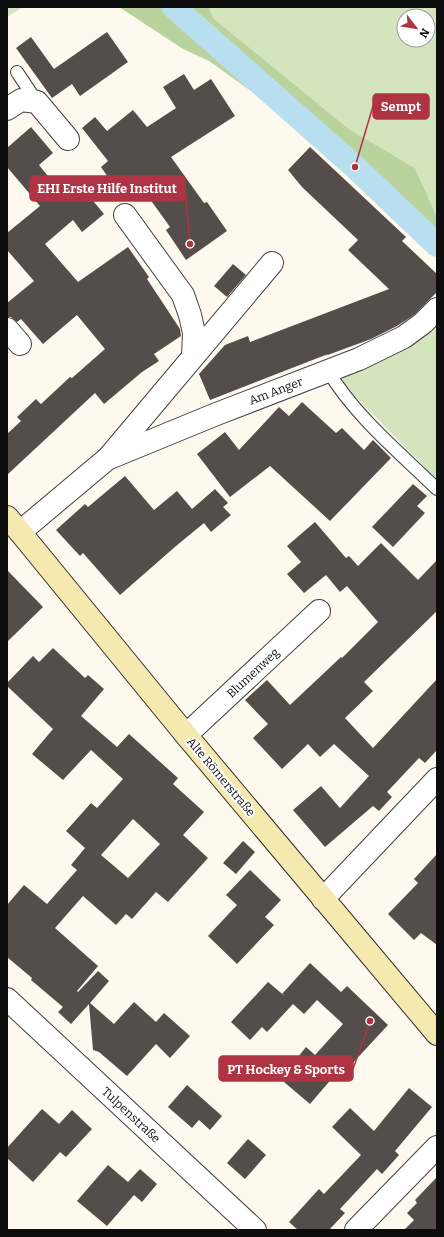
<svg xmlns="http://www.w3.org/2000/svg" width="444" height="1237" font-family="Bitter,serif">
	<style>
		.green { fill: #d4e4bc; fill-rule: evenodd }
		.forest { fill: #bad39d }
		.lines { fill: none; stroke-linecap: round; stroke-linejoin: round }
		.canal { stroke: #b8dfef; stroke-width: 24 }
		.building { fill: #544d4a; fill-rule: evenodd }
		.service-casing { stroke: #404040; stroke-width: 14 }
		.minor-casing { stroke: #404040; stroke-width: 24 }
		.secondary-casing { stroke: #2f2f2f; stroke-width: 24 }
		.service { stroke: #fff; stroke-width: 12 }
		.minor { stroke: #fff; stroke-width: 22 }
		.secondary { stroke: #f6e9b0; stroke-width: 22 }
		.labels { text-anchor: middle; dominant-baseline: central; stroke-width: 4; stroke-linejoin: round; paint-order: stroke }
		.street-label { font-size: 12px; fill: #0d0d0d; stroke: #fff }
		.leader { fill: none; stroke: #ae3444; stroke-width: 1.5 }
		.callout-dot { fill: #ae3444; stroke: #fff; stroke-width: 1.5 }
		.callout { fill: #ae3444; stroke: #ae3444; stroke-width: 1.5 }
		.callout-label { font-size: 13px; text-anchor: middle; font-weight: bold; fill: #fff }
	</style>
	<rect width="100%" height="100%" fill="#fdf9ee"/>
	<g class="green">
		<polygon points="7,7 23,7 7,17"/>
		<path d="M209,7H437V217L415,168L349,129L213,18ZM404,16H428V40H404Z"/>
		<polygon points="437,321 437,480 358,399 344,383 342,376 398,352 411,345"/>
	</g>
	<polygon class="forest" points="119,7 209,7 213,18 349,129 415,168 437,217 437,248 432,228 384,181 304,116 251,91 209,61 183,49"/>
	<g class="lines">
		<polyline class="canal" points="174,7 355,167 437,245"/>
	</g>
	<g class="building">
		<polygon points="107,32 128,62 80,96 72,84 52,98 16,48 31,37 54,69"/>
		<polygon points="184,74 194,90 211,79 235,116 171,157 204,203 207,202 227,231 186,260 166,230 170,227 142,188 125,200 124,198 123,199 101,167 108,161 82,128 95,117 107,131 133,110 147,127 176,108 163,87"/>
		<polygon points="31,127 53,153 39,165 64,196 79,184 104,214 82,232 73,220 45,244 78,282 128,247 149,277 147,279 180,329 181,336 154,354 159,361 142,372 104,404 95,393 7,475 7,434 21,421 17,417 36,399 41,404 70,377 72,378 105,349 77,315 43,344 21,319 17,322 11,317 7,317 7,303 34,281 7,250 7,233 40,206 7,167 7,148"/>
		<polygon points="310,147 406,237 402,241 437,274 437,292 415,314 397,326 371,339 325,356 328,354 210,400 199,374 225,345 248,336 250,342 389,289 348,250 358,240 302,187 288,170"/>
		<polygon points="233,264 246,275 227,297 214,286"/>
		<polygon points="302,402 336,433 342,428 364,450 373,440 391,458 330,521 270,466 230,497 197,454 225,432 239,450 279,407 289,416"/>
		<polygon points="125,476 154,510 177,491 192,509 215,489 228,503 223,507 231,515 211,532 204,523 176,546 120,595 83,553 80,556 56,530 85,504 88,507"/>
		<polygon points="413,484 427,496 417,506 425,513 393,547 372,527"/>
		<polygon points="315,522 346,558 349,556 358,566 381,543 418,580 437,560 437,611 364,682 373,691 345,718 373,748 437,679 437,750 425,763 419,758 387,792 392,797 379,811 373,806 325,847 293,810 321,786 340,808 369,776 334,744 320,757 308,744 282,769 253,738 268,724 245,700 267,680 290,705 341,657 342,658 378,622 347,586 340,592 326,575 304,593 287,574 301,562 287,546"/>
		<polygon points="7,570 43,607 7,642"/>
		<path d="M53,648L85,678L88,675L104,689L81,716L117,747L129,734L178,778L173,784L204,812L183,835L208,858L168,902L156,892L132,919L126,914L116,925L83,896L55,928L98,966L77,991L78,992L98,971L109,981L90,1003L114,1024L134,1002L156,1022L164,1013L190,1036L170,1058L156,1044L127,1076L99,1052L93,1050L89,1004L71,1024L58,1012L63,1007L31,980L32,978L7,957V905L24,885L47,904L77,870L71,865L85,848L66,831L91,803L97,808L123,779L91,750L63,780L32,754L53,729L7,686V683L33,656L39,662ZM133,819L160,844L128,878L101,855Z"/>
		<polygon points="243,841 255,852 236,874 223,863"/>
		<polygon points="437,854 437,945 421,933 414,940 388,914 418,883 414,879"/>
		<polygon points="250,870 281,900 265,917 274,925 237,964 208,936 237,905 226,895"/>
		<polygon points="310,963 341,992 347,986 388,1025 350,1066 346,1062 310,1104 284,1082 299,1066 294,1062 306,1047 315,1055 343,1024 317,1000 304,1014 293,1004 267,1032 262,1027 250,1040 231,1022 268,982 286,997 282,994"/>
		<polygon points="187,1085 222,1116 210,1130 199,1120 192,1128 168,1107"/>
		<polygon points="409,1088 432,1107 395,1151 399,1155 382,1174 377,1169 340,1209 345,1213 329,1230 298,1230 289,1222 319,1189 324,1194 361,1155 332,1127 350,1108 374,1131"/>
		<polygon points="42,1109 59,1124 72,1110 92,1129 66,1157 60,1152 33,1182 7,1158 7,1148"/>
		<polygon points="248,1139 266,1155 245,1179 227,1163"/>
		<polygon points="108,1165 128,1182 140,1169 157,1184 142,1202 134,1195 107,1226 77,1201"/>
		<polygon points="437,1177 437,1230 404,1230 414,1220 407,1213 417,1203 415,1200"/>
	</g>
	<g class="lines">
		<defs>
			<g id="service">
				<polyline points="17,72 37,102"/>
				<path d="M328,371C356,417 399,452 437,489"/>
			</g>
			<g id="minor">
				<polyline points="7,109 21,100 37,102 68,139"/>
				<polyline points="125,215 183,295 190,315 194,333 193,356"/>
				<polyline points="7,329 20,344"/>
				<polyline points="109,457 272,263"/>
				<polyline points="20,532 107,459 214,415 359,359 404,337 423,323 437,309"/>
				<polyline points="186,735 319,611"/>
				<polyline points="323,899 437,779"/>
				<polyline points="7,999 255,1230"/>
				<polyline points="356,1230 437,1147"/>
			</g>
			<polyline id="secondary" points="7,517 20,532 186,735 437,1034"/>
		</defs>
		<use href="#service" class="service-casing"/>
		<use href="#minor" class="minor-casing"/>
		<use href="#secondary" class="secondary-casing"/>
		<use href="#service" class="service"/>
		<use href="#minor" class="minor"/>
		<use href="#secondary" class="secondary"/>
	</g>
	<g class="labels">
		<g class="street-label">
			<text transform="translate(276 391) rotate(-21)">Am Anger</text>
			<text transform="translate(253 673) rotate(-43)">Blumenweg</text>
			<text transform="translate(221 777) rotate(50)">Alte Römerstraße</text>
			<text transform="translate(131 1115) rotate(43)">Tulpenstraße</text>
		</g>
	</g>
	<path class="leader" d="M355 167L373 106M190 244L185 188M370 1021L353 1069"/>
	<g class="callout-dot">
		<circle cx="355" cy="167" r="4"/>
		<circle cx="190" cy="244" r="4"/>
		<circle cx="370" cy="1021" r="4"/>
	</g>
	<g class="callout">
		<rect x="373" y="94" width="56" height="25" rx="4"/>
		<rect x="30" y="176" width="155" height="25" rx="4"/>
		<rect x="219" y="1056" width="134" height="25" rx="4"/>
	</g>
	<g class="callout-label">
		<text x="401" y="111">Sempt</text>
		<text x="107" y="193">EHI Erste Hilfe Institut</text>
		<text x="286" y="1074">PT Hockey &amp; Sports</text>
	</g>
	<rect width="444" height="1237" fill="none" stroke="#0d0d0d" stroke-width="16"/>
	<g transform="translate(416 28) rotate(121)"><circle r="19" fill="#ffffff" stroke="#9e9e9e"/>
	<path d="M0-3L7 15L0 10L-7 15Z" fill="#ae3444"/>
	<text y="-6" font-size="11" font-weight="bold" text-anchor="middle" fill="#0d0d0d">N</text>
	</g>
</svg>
